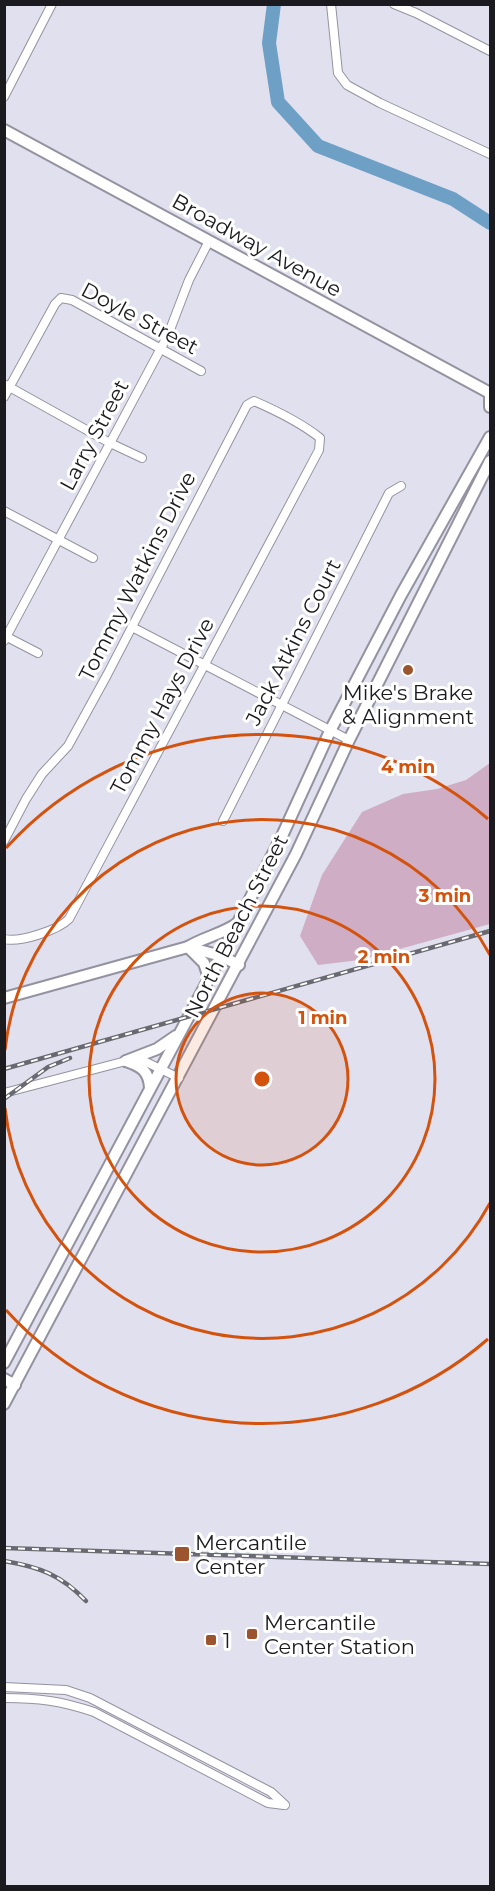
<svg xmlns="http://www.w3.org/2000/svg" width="495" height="1891" font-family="Montserrat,sans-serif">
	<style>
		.green { fill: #cfaec5 }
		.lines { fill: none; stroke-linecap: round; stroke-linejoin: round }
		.river { stroke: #6ea0c6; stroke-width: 14 }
		.street-casing { stroke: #9492a0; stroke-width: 10 }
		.secondary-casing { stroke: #9492a0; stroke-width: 14 }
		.street { stroke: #fff; stroke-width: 8 }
		.secondary { stroke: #fff; stroke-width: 10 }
		.rail-casing { stroke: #696972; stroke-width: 4.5 }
		.rail { stroke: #fff; stroke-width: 2; stroke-dasharray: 7; stroke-linecap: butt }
		.ring { fill: none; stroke: #d3530e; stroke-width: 3 }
		.poi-dot { fill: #9b542d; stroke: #fff; stroke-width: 2 }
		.labels { text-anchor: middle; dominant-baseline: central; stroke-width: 6; stroke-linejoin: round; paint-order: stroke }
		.street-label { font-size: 21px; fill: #1a1a1f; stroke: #fff }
		.poi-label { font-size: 21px; fill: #1a1a1f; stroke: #fff; text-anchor: start }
		.centre { fill: #d3530e; stroke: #fff; stroke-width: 3 }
		.ring-label { font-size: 18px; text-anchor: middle; font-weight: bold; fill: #d3530e; stroke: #fff; stroke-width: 6; stroke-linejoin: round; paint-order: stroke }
	</style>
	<rect width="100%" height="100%" fill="#e1e0ef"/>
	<polygon class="green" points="490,763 490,924 360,960 318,965 300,936 322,875 362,812 403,794 437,789 466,780"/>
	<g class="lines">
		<polyline class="river" points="274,4 269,43 278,102 318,146 453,199 490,223"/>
		<defs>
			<g id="street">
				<polyline points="331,4 338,73 347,85 380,103 490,154"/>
				<polyline points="394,4 416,13 490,51"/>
				<polyline points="4,97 52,4"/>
				<polyline points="4,384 110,443 142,458"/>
				<polyline points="4,397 55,304 61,298 72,300 201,371"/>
				<polyline points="4,511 93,558"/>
				<polyline points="132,627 349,740"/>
				<polyline points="5,636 38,653"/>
				<polyline points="4,641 168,335 189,280 209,241"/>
				<polyline points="223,821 389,493 401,486"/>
				<path d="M4,841L26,799L42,774L68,746L107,675L247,405L254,401C277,411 300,422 320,438L319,450L69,919C58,930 20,943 4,939"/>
				<polyline points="4,1093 126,1061 144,1061 179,1078"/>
				<polyline points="4,1687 66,1690 90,1698 271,1792 285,1805"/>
				<path d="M4,1698C39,1698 61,1701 94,1712L268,1803L284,1805"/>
			</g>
			<g id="secondary">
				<polyline points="4,130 490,393"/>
				<polyline points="490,393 490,407"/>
				<path d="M209,978L204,963L188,947C204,937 223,934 238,923"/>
				<polyline points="4,998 188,947 221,956 239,965"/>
				<polyline points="126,1061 157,1049 176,1036"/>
				<path d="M126,1061C141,1066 149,1071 150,1088"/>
				<polyline points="4,1363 221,956 282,836 330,731 401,595 490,437"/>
				<polyline points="4,1379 15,1385"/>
				<polyline points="4,1404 296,854 349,740 490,461"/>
			</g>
		</defs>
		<use href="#street" class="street-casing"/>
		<use href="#secondary" class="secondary-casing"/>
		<use href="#street" class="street"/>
		<use href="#secondary" class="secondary"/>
		<defs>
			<g id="rail">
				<polyline points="4,1069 490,931"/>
				<polyline points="4,1099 48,1067 70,1058"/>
				<polyline points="4,1548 490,1564"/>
				<path d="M4,1561C40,1567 61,1575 86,1601"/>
			</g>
		</defs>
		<use href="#rail" class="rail-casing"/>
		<use href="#rail" class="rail"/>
	</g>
	<circle cx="262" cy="1079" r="86" fill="#d3530e" fill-opacity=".12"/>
	<g class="ring">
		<circle cx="262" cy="1079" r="86"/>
		<circle cx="262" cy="1079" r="173"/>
		<path d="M490 1203A259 259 0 0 1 5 1108M5 1050A259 259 0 0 1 490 955"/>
		<path d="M488 1339A345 345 0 0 1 6 1310M6 848A345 345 0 0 1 488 819"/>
	</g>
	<g class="poi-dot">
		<circle cx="408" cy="670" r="6"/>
		<rect x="174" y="1546" width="16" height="16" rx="3"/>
		<rect x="246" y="1628" width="12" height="12" rx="3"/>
		<rect x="205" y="1634" width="12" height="12" rx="3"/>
	</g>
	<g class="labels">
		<g class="street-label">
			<text transform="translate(257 245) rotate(29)">Broadway Avenue</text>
			<text transform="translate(140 318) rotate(28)">Doyle Street</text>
			<text transform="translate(94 435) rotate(-62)">Larry Street</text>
			<text transform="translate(137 576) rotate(-63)">Tommy Watkins Drive</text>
			<text transform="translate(293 642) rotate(-63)">Jack Atkins Court</text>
			<text transform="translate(162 706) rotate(-62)">Tommy Hays Drive</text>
			<text transform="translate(236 926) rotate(-63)">North Beach Street</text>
		</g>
		<g class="poi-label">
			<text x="408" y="692" text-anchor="middle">Mike's Brake<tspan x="408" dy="24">&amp; Alignment</tspan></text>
			<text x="195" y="1542">Mercantile<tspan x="195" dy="24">Center</tspan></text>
			<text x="264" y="1622">Mercantile<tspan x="264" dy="24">Center Station</tspan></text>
			<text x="223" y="1640">1</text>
		</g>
	</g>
	<circle cx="262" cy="1079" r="9" class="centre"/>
	<g class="ring-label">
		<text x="408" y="773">4 min</text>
		<text x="445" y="902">3 min</text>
		<text x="384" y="963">2 min</text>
		<text x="323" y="1024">1 min</text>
	</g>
	<rect width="495" height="1891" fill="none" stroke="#1a1a1f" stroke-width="12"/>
</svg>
